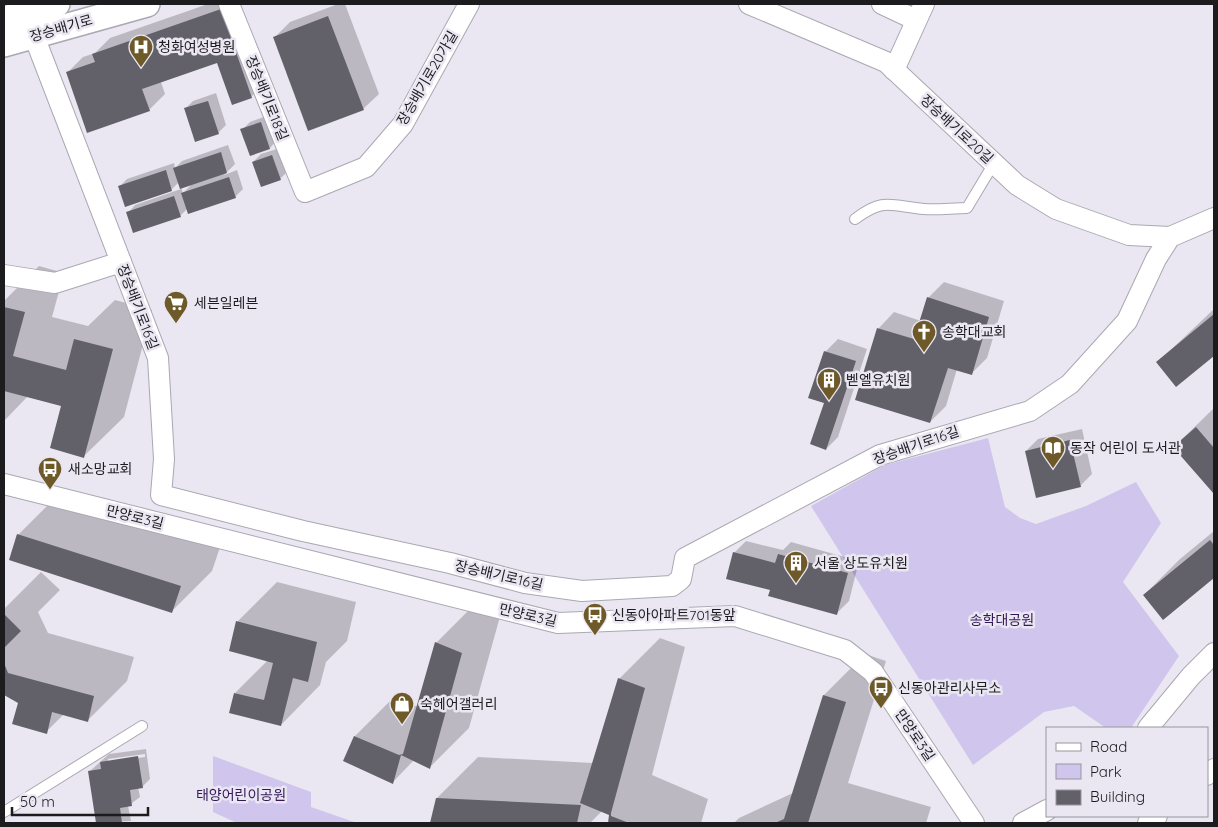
<svg xmlns="http://www.w3.org/2000/svg" width="1218" height="827" font-family="Quicksand,'Noto Sans KR',sans-serif">
	<style>
		.green { fill: #d0c5ec }
		.shadow { fill: #0003; fill-rule: evenodd }
		.building { fill: #626068 }
		.lines { fill: none; stroke-linecap: round; stroke-linejoin: round }
		.service-casing { stroke: #aaa8b2; stroke-width: 12 }
		.minor-casing { stroke: #aaa8b2; stroke-width: 22 }
		.tertiary-casing { stroke: #aaa8b2; stroke-width: 28 }
		.service { stroke: #fff; stroke-width: 10 }
		.minor { stroke: #fff; stroke-width: 20 }
		.tertiary { stroke: #fff; stroke-width: 25 }
		.labels { text-anchor: middle; dominant-baseline: central; stroke-width: 5; stroke-linejoin: round; paint-order: stroke }
		.street-label { font-size: 14px; fill: #1c1b1e; stroke: #eae7f2 }
		.poi-label { font-size: 14px; fill: #1c1b1e; stroke: #eae7f2; text-anchor: start }
		.park-label { font-size: 14px; fill: #34185a; stroke: #eae7f2 }
	</style>
	<rect width="100%" height="100%" fill="#eae7f2"/>
	<g class="green">
		<polygon points="988,438 1005,507 1020,518 1036,524 1086,506 1136,482 1161,523 1123,582 1179,656 1131,728 1106,728 1074,706 1044,712 973,765 811,506 885,465"/>
		<polygon points="213,756 311,792 311,807 357,823 237,823 213,812"/>
	</g>
	<g class="shadow">
		<polygon points="208,4 240,4 267,81 251,97 218,62 161,82 165,94 149,110 67,73 83,57 95,53 110,38"/>
		<polygon points="338,4 345,4 379,94 363,109 274,38 290,22"/>
		<polygon points="216,93 226,125 218,133 185,109 193,101"/>
		<polygon points="269,115 277,140 270,148 242,130 250,122"/>
		<path d="M228,145L235,164L224,175L237,170L243,189L235,197L188,208L180,216L128,213L135,205L181,189L179,182L171,190L119,187L127,179L174,163L175,168L182,161ZM193,183L183,193L181,187Z"/>
		<polygon points="280,148 288,171 280,179 253,162 261,154"/>
		<polygon points="39,266 64,273 52,317 88,326 115,300 152,310 124,417 84,456 63,406 28,396 4,421 4,301"/>
		<polygon points="944,282 1004,301 987,358 971,374 957,369 946,406 930,422 857,399 879,328 894,312 921,321 928,298"/>
		<polygon points="1214,309 1214,354 1177,385 1158,362"/>
		<polygon points="838,339 867,349 838,437 826,449 825,403 810,398 826,351"/>
		<polygon points="1214,408 1214,492 1174,447"/>
		<polygon points="1082,429 1092,474 1080,486 1026,451 1038,439"/>
		<polygon points="58,495 220,547 212,571 172,611 18,535"/>
		<polygon points="1214,531 1214,576 1163,618 1144,595 1180,559"/>
		<polygon points="746,541 783,550 791,542 859,561 849,601 837,613 771,590 734,553"/>
		<polygon points="41,572 60,590 38,612 48,633 134,657 127,681 87,721 64,714 46,732 19,702 4,694 4,609"/>
		<polygon points="277,582 356,602 347,641 326,662 320,685 281,725 235,693 268,660 237,622"/>
		<polygon points="476,603 501,613 469,728 429,768 414,760 393,782 355,736 394,697 418,707 436,643"/>
		<polygon points="660,638 685,647 652,775 708,799 701,823 609,823 611,814 602,811 590,823 432,823 437,798 478,757 593,763 619,679"/>
		<polygon points="865,654 886,661 848,783 931,807 926,823 734,823 739,818 793,793 824,695"/>
		<path d="M146,749L150,779L142,787H138L140,797L128,806L131,821L97,823L90,771L109,754ZM145,754V757L108,762V759Z"/>
	</g>
	<g class="building">
		<polygon points="221,9 252,98 232,105 217,63 142,89 150,111 87,133 66,72 95,62 92,54"/>
		<polygon points="328,16 364,110 308,131 273,37"/>
		<polygon points="208,101 219,134 195,142 184,108"/>
		<polygon points="261,122 270,149 250,156 240,129"/>
		<polygon points="221,152 227,173 180,189 173,168"/>
		<polygon points="272,155 281,180 261,187 252,162"/>
		<polygon points="166,170 172,191 125,207 118,186"/>
		<polygon points="229,177 236,198 188,214 181,193"/>
		<polygon points="174,196 181,217 133,233 126,212"/>
		<polygon points="927,297 989,317 972,375 948,368 930,423 855,400 877,328 914,339"/>
		<polygon points="4,307 25,312 13,356 66,370 74,339 113,349 84,458 50,448 61,406 4,391"/>
		<polygon points="1214,314 1214,356 1176,387 1156,362"/>
		<polygon points="824,351 856,361 826,450 810,444 824,403 808,398"/>
		<polygon points="1196,427 1214,448 1214,494 1173,447"/>
		<polygon points="1070,440 1081,487 1036,498 1025,451"/>
		<polygon points="17,534 181,586 172,613 9,560"/>
		<polygon points="1210,540 1214,545 1214,578 1163,620 1143,595"/>
		<polygon points="733,552 775,563 778,554 848,573 837,615 768,596 770,590 726,579"/>
		<polygon points="4,614 21,631 4,648"/>
		<polygon points="236,621 317,642 308,682 293,678 281,726 229,713 234,693 264,700 273,663 229,651"/>
		<polygon points="435,642 462,653 430,769 401,755 393,784 343,761 354,736 399,755 403,754"/>
		<polygon points="4,663 8,673 94,696 88,722 52,712 47,734 12,724 18,703 4,695"/>
		<polygon points="618,678 645,688 611,813 611,816 629,823 608,823 609,815 580,803"/>
		<polygon points="823,695 846,702 808,823 775,823 784,819"/>
		<polygon points="138,756 143,788 130,790 132,806 120,808 122,823 96,823 88,771 101,769 100,762"/>
		<polygon points="436,798 581,805 577,823 430,823"/>
	</g>
	<g class="lines">
		<defs>
			<g id="service">
				<path d="M855,219C884,197 891,206 924,209C938,210 953,208 967,208L994,163"/>
				<polyline points="4,812 142,726"/>
			</g>
			<g id="minor">
				<polyline points="229,4 305,192 366,167 403,124 469,4"/>
				<polyline points="749,4 886,62 1017,185 1056,209 1129,235 1170,237"/>
				<polyline points="882,4 916,20"/>
				<polyline points="34,36 158,358 164,459 161,495 303,531 450,563 525,583 582,591 672,586 681,579 685,558 880,455 1030,411 1070,384 1127,321 1156,259 1170,237 1214,218"/>
				<polyline points="894,70 924,4"/>
				<polyline points="4,275 55,283 121,262"/>
				<polyline points="4,484 558,623 735,616 845,650 873,672 974,823"/>
				<polyline points="1148,728 1191,676 1214,653"/>
				<polyline points="1207,775 1214,769"/>
				<polyline points="1023,823 1047,810"/>
				<polyline points="1148,823 1157,816"/>
			</g>
			<g id="tertiary">
				<polyline points="4,19 57,4"/>
				<polyline points="4,44 147,4"/>
			</g>
		</defs>
		<use href="#service" class="service-casing"/>
		<use href="#minor" class="minor-casing"/>
		<use href="#tertiary" class="tertiary-casing"/>
		<use href="#service" class="service"/>
		<use href="#minor" class="minor"/>
		<use href="#tertiary" class="tertiary"/>
	</g>
	<defs>
		<symbol id="hospital-pin" viewBox="-11 -11 22 30"><path d="M0 17L-7.5 6A9.5 9.5 0 1 1 7.5 6Z" fill="#6d5a28" stroke="#eae7f2"/><path d="M-5-5h3v3.5h4V-5h3V5h-3V1.5h-4V5h-3Z" fill="#fff"/></symbol>
		<symbol id="supermarket-pin" viewBox="-11 -11 22 30"><path d="M0 17L-7.5 6A9.5 9.5 0 1 1 7.5 6Z" fill="#6d5a28" stroke="#eae7f2"/><path d="M-6-5.5h2.5l.6 2H6L4.5 2H-2.5L-4.4-4H-6ZM-1.5 3.2a1.3 1.3 0 1 0 .1 0ZM3 3.2a1.3 1.3 0 1 0 .1 0Z" fill="#fff"/></symbol>
		<symbol id="church-pin" viewBox="-11 -11 22 30"><path d="M0 17L-7.5 6A9.5 9.5 0 1 1 7.5 6Z" fill="#6d5a28" stroke="#eae7f2"/><path d="M-1.2-6h2.4v3.5h3.3v2.4h-3.3V6h-2.4V-.1h-3.3v-2.4h3.3Z" fill="#fff"/></symbol>
		<symbol id="building-pin" viewBox="-11 -11 22 30"><path d="M0 17L-7.5 6A9.5 9.5 0 1 1 7.5 6Z" fill="#6d5a28" stroke="#eae7f2"/><path d="M-4-6H4V6H1V3H-1V6H-4ZM-2.5-4.3h1.7v1.8h-1.7ZM.8-4.3h1.7v1.8H.8ZM-2.5-1h1.7V.8h-1.7ZM.8-1h1.7V.8H.8Z" fill="#fff"/></symbol>
		<symbol id="library-pin" viewBox="-11 -11 22 30"><path d="M0 17L-7.5 6A9.5 9.5 0 1 1 7.5 6Z" fill="#6d5a28" stroke="#eae7f2"/><path d="M-6-4Q-3-5.5-.7-3.5V5Q-3 3-6 4ZM6-4Q3-5.5 .7-3.5V5Q3 3 6 4Z" fill="#fff"/></symbol>
		<symbol id="bus-pin" viewBox="-11 -11 22 30"><path d="M0 17L-7.5 6A9.5 9.5 0 1 1 7.5 6Z" fill="#6d5a28" stroke="#eae7f2"/><path d="M-5-6H5V4H4V6H2V4H-2V6H-4V4H-5ZM-3.5-4V0h7V-4ZM-3.5 1.2v1.5H-2V1.2ZM2 1.2v1.5H3.5V1.2Z" fill="#fff"/></symbol>
		<symbol id="shop-pin" viewBox="-11 -11 22 30"><path d="M0 17L-7.5 6A9.5 9.5 0 1 1 7.5 6Z" fill="#6d5a28" stroke="#eae7f2"/><path d="M-5-2.5h2.3a2.7 3.5 0 0 1 5.4 0H5L5.5 6h-11ZM-1.5-2.5h3a1.5 2.3 0 0 0-3 0Z" fill="#fff"/></symbol>
	</defs>
	<g fill-rule="evenodd">
		<use href="#hospital-pin" x="127" y="33" width="28" height="38"/>
		<use href="#supermarket-pin" x="162" y="289" width="28" height="38"/>
		<use href="#church-pin" x="910" y="318" width="28" height="38"/>
		<use href="#building-pin" x="815" y="366" width="28" height="38"/>
		<use href="#library-pin" x="1039" y="434" width="28" height="38"/>
		<use href="#bus-pin" x="36" y="455" width="28" height="38"/>
		<use href="#building-pin" x="782" y="549" width="28" height="38"/>
		<use href="#bus-pin" x="581" y="601" width="28" height="38"/>
		<use href="#bus-pin" x="867" y="674" width="28" height="38"/>
		<use href="#shop-pin" x="388" y="690" width="28" height="38"/>
	</g>
	<g class="labels">
		<g class="street-label">
			<text transform="translate(61 28) rotate(-16)">장승배기로</text>
			<text transform="translate(427 78) rotate(-60)">장승배기로20가길</text>
			<text transform="translate(267 98) rotate(68)">장승배기로18길</text>
			<text transform="translate(957 129) rotate(43)">장승배기로20길</text>
			<text transform="translate(138 307) rotate(69)">장승배기로16길</text>
			<text transform="translate(916 445) rotate(-19)">장승배기로16길</text>
			<text transform="translate(135 517) rotate(14)">만양로3길</text>
			<text transform="translate(499 575) rotate(13)">장승배기로16길</text>
			<text transform="translate(528 615) rotate(13)">만양로3길</text>
			<text transform="translate(915 735) rotate(56)">만양로3길</text>
		</g>
		<g class="poi-label">
			<text x="158" y="47">청화여성병원</text>
			<text x="194" y="303">세븐일레븐</text>
			<text x="942" y="332">송학대교회</text>
			<text x="846" y="380">벧엘유치원</text>
			<text x="1070" y="448">동작 어린이 도서관</text>
			<text x="68" y="469">새소망교회</text>
			<text x="814" y="563">서울 상도유치원</text>
			<text x="612" y="615">신동아아파트701동앞</text>
			<text x="898" y="688">신동아관리사무소</text>
			<text x="420" y="704">숙헤어갤러리</text>
		</g>
		<g class="park-label">
			<text x="1002" y="620">송학대공원</text>
			<text x="241" y="795">태양어린이공원</text>
		</g>
	</g>
	<rect width="1218" height="827" fill="none" stroke="#1c1b1e" stroke-width="10"/>
	<rect x="1046" y="727" width="162" height="90" fill="#eae7f2" stroke="#98959d"/>
	<rect x="1056" y="743" width="25" height="8" fill="#ffffff" stroke="#98959d"/>
	<text x="1090" y="752" font-size="15" fill="#1c1b1e">Road</text>
	<rect x="1056" y="764" width="25" height="15" fill="#d0c5ec" stroke="#98959d"/>
	<text x="1090" y="777" font-size="15" fill="#1c1b1e">Park</text>
	<rect x="1056" y="790" width="25" height="15" fill="#626068" stroke="#98959d"/>
	<text x="1090" y="802" font-size="15" fill="#1c1b1e">Building</text>
	<path d="M12 807v8h136v-8" fill="none" stroke="#1c1b1e" stroke-width="2.5"/>
	<text x="20" y="807" font-size="15" fill="#1c1b1e" stroke="#eae7f2" stroke-width="4" paint-order="stroke">50 m</text>
</svg>
